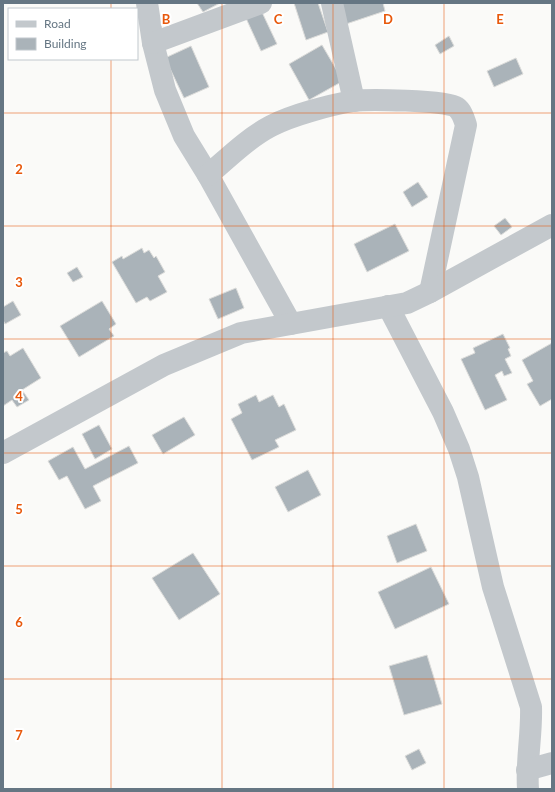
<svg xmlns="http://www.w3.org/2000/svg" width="555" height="792" font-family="Lato,sans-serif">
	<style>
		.building { fill: #aab3b9; stroke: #dcdcda }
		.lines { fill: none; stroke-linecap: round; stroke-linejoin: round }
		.minor { stroke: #c3c8cc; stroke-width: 22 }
		.grid { fill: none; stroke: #e8590c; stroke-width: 1; stroke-opacity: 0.55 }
		.grid-label { font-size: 13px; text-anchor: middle; font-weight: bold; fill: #e8590c; stroke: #fff; stroke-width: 4; stroke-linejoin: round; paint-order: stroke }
	</style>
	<rect width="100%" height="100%" fill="#fafaf8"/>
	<g class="building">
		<polygon points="197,3 220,3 203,12"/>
		<polygon points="294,3 318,3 328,32 306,40"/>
		<polygon points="326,3 383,3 385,11 334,28"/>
		<polygon points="260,8 277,44 261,51 245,16"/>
		<polygon points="449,36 454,46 440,54 435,45"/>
		<polygon points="322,45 343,81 309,100 289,64"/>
		<polygon points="191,46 209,87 184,98 165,58"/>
		<polygon points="516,58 523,74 494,87 487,71"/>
		<polygon points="418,182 428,197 412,207 403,192"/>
		<polygon points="505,218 512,227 501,235 494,226"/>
		<polygon points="395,224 409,251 367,272 354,244"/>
		<polygon points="142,248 144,253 149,250 154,258 156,256 165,272 158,276 167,292 150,301 147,297 136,303 112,262 122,256 123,259"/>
		<polygon points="77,267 83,277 73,282 67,273"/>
		<polygon points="236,288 244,308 218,319 209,299"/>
		<polygon points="13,301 21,315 5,324 3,320 3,307"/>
		<polygon points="102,301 116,324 109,329 114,336 79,357 60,326"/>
		<polygon points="503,334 510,348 508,349 511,356 505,359 512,373 504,376 502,371 495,375 507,400 485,410 461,359 475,353 473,348"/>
		<polygon points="552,343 552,399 540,406 527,384 533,381 522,360"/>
		<polygon points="23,348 41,378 22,390 29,400 17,407 12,400 3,406 3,353 7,351 10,356"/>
		<polygon points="256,395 259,402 273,395 279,407 284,404 296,430 275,440 279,447 252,460 231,419 242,413 238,404"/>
		<polygon points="184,417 195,435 163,454 152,435"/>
		<polygon points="99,425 112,449 95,459 82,434"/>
		<polygon points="129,446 138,463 93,486 101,501 85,509 67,476 59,480 48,461 73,447 85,469"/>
		<polygon points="308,470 321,495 288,512 275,487"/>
		<polygon points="416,524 427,551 397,563 387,536"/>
		<polygon points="193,553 220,594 179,620 152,578"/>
		<polygon points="431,567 449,604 395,629 378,592"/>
		<polygon points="427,655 442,704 404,715 389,666"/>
		<polygon points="419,749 426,763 412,770 405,756"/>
	</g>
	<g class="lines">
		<g class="minor">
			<polyline points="147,3 153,43 165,90 184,136 208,175 291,324"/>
			<polyline points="332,3 354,101"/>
			<polyline points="153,43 261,3"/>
			<path d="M208,175C228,158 248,138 271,126C292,115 330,105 353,101C366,99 447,100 456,107C462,111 464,119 466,125L430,292"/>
			<path d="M388,306L443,412L459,449L468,477L493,587L531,707C532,734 526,761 528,789"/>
			<polyline points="3,453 164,365 241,333 407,303 430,292 552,225"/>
			<polyline points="527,770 552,763"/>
		</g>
	</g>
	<path class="grid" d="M111,3V9M222,3V789M333,3V789M444,3V789M111,59V789M3,113H552M3,226H552M3,339H552M3,453H552M3,566H552M3,679H552"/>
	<g class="grid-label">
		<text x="166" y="24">B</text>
		<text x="278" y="24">C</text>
		<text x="388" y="24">D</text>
		<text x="500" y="24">E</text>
		<text x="19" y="174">2</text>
		<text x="19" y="287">3</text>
		<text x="19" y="401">4</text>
		<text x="19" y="514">5</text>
		<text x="19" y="627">6</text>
		<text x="19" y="740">7</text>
	</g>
	<rect width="555" height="792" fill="none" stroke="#657683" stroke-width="8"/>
	<rect x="8" y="8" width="130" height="52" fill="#ffffff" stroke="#c1c8cd"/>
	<rect x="16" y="21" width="20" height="6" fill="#c3c8cc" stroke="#c1c8cd"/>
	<text x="44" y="28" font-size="12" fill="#657683">Road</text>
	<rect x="16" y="38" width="20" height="12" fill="#aab3b9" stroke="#c1c8cd"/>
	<text x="44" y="48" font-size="12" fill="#657683">Building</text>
</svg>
